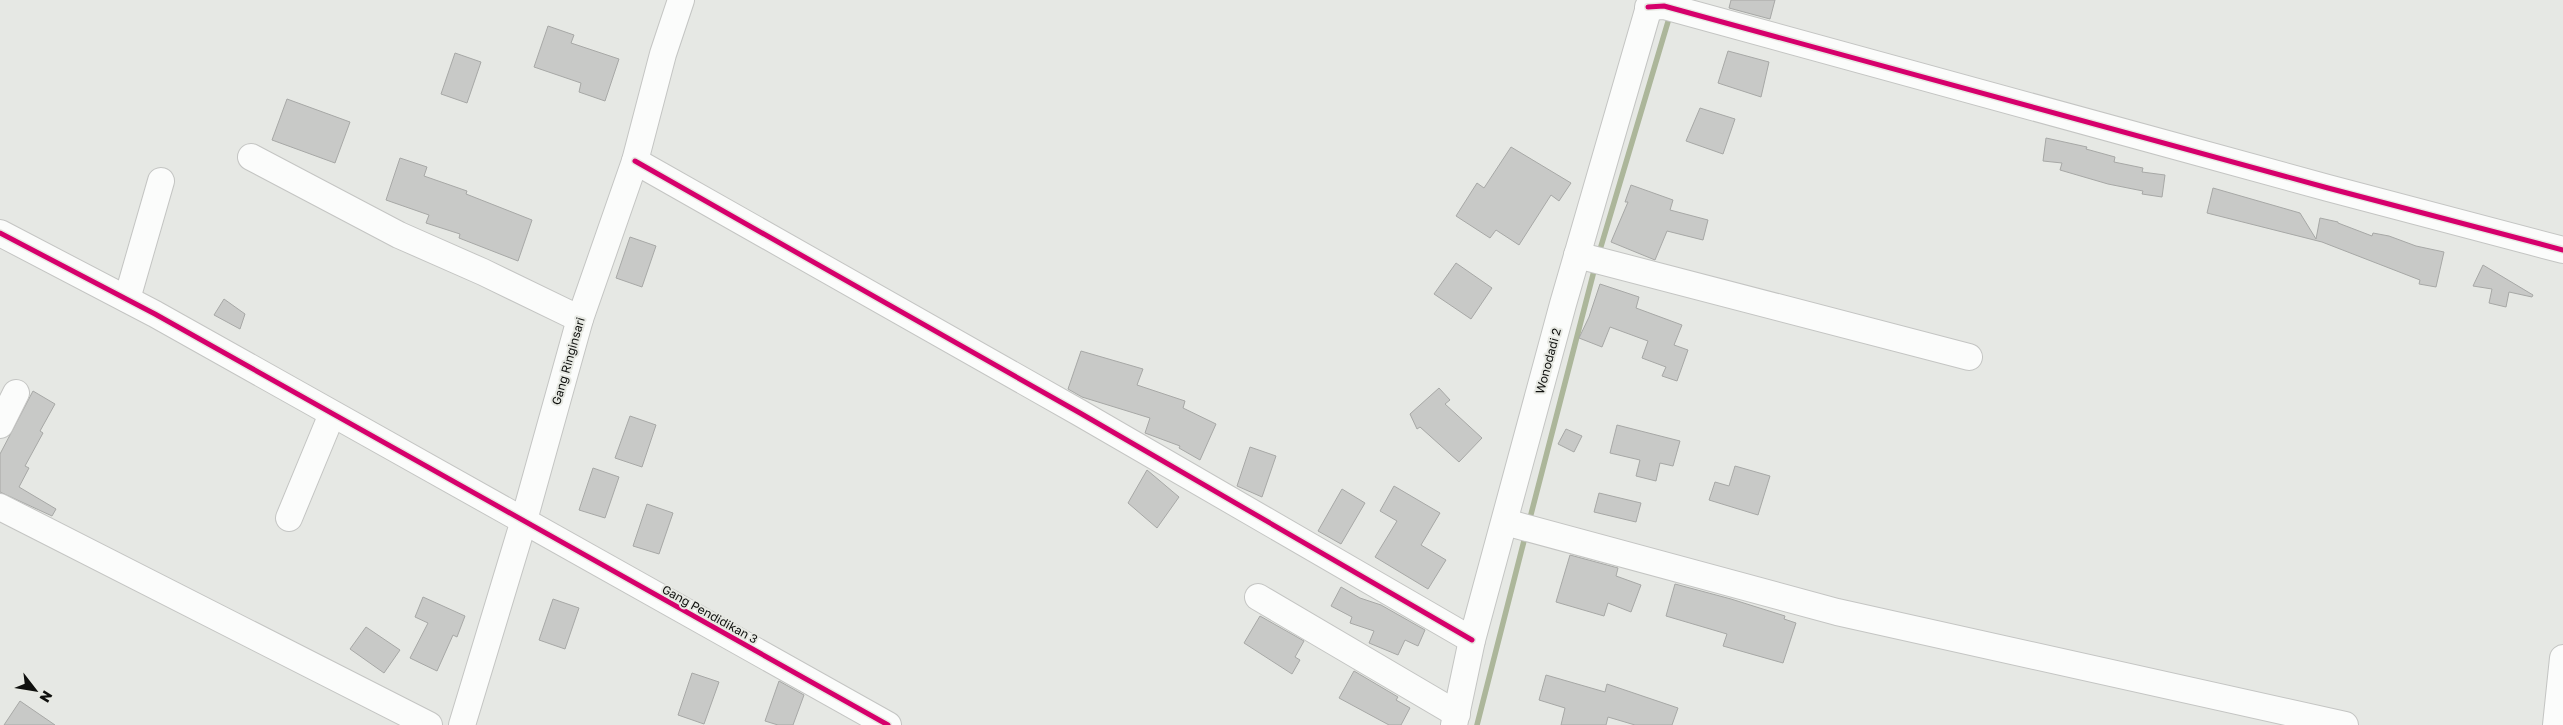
<svg xmlns="http://www.w3.org/2000/svg" width="2563" height="725" font-family="'Golos Text',sans-serif">
	<style>
		.lines { fill: none; stroke-linecap: round; stroke-linejoin: round }
		.stream { stroke: #acb69a; stroke-width: 5.5 }
		.building { fill: #c8c9c7; stroke: #a7a8a6 }
		.minor-casing { stroke: #c4c5c3; stroke-width: 28 }
		.minor { stroke: #fbfcfb; stroke-width: 26 }
		.cycleway-casing { stroke: #e7e9e3; stroke-width: 8 }
		.cycleway { stroke: #d6006c; stroke-width: 5 }
		.labels { text-anchor: middle; dominant-baseline: central; stroke-width: 4; stroke-linejoin: round; paint-order: stroke }
		.street-label { font-size: 12px; fill: #0f100e; stroke: #e7e9e3 }
	</style>
	<rect width="100%" height="100%" fill="#e6e8e4"/>
	<g class="lines">
		<g class="stream">
			<polyline points="1599,253 1670,15"/>
			<polyline points="1529,522 1595,267"/>
			<polyline points="1477,725 1526,533"/>
		</g>
	</g>
	<g class="building">
		<polygon points="1731,0 1775,0 1770,19 1729,8"/>
		<polygon points="548,26 574,35 571,43 619,59 605,101 579,92 581,83 534,67"/>
		<polygon points="1728,51 1769,62 1761,97 1718,83"/>
		<polygon points="455,53 481,62 467,103 441,94"/>
		<polygon points="287,99 350,122 335,163 272,140"/>
		<polygon points="1700,108 1735,119 1723,154 1686,141"/>
		<polygon points="2046,138 2087,147 2086,149 2115,157 2114,162 2143,168 2142,172 2165,175 2162,197 2142,194 2143,191 2108,184 2060,170 2062,163 2043,161"/>
		<polygon points="1511,147 1571,183 1559,201 1551,195 1519,245 1496,230 1490,238 1456,216 1477,183 1484,188"/>
		<polygon points="400,158 427,167 424,176 467,191 466,194 532,220 518,261 459,238 460,234 426,223 429,215 386,200"/>
		<polygon points="1631,185 1673,200 1670,210 1708,220 1703,240 1667,231 1655,260 1611,242 1628,202 1625,202"/>
		<polygon points="2213,188 2300,213 2316,239 2320,218 2338,222 2338,223 2372,236 2373,233 2389,236 2416,246 2444,252 2436,287 2419,284 2420,280 2322,242 2207,213"/>
		<polygon points="630,237 656,246 642,287 616,278"/>
		<polygon points="1456,263 1492,288 1471,319 1434,294"/>
		<polygon points="2483,265 2533,295 2532,297 2509,292 2506,307 2489,303 2492,289 2473,286"/>
		<polygon points="1600,284 1639,297 1636,308 1682,325 1674,345 1688,350 1677,381 1662,376 1666,367 1642,358 1648,341 1610,327 1602,347 1579,338 1589,317"/>
		<polygon points="224,299 245,314 240,329 214,315"/>
		<polygon points="1081,351 1143,369 1137,385 1185,401 1183,408 1216,424 1200,460 1179,448 1180,446 1145,433 1150,418 1082,397 1068,389"/>
		<polygon points="1439,388 1450,400 1445,404 1482,438 1459,462 1420,427 1417,429 1410,414"/>
		<polygon points="33,391 55,404 40,431 43,433 25,466 29,468 19,487 56,509 52,516 0,492 0,454"/>
		<polygon points="630,416 656,425 642,467 615,458"/>
		<polygon points="1617,425 1680,441 1673,466 1660,463 1656,481 1636,476 1640,460 1610,453"/>
		<polygon points="1566,429 1582,436 1574,452 1558,444"/>
		<polygon points="1250,447 1276,456 1262,497 1237,486"/>
		<polygon points="1735,466 1770,476 1758,515 1709,500 1715,482 1729,486"/>
		<polygon points="593,468 619,477 605,518 579,510"/>
		<polygon points="1147,470 1179,497 1157,528 1128,503"/>
		<polygon points="1394,486 1440,513 1421,545 1446,560 1428,589 1375,557 1397,521 1380,511"/>
		<polygon points="1342,489 1365,503 1341,544 1318,531"/>
		<polygon points="1599,493 1641,503 1636,522 1594,512"/>
		<polygon points="647,504 673,513 659,554 633,546"/>
		<polygon points="1570,555 1618,568 1616,576 1641,585 1631,612 1608,603 1604,616 1556,602"/>
		<polygon points="1675,584 1731,599 1785,616 1784,619 1796,623 1783,663 1723,646 1727,634 1666,616"/>
		<polygon points="1341,587 1360,598 1381,605 1425,630 1418,646 1405,640 1398,655 1369,643 1374,631 1350,623 1352,617 1331,606"/>
		<polygon points="423,597 465,616 457,637 453,635 437,671 410,658 428,623 415,617"/>
		<polygon points="553,599 579,608 565,649 539,640"/>
		<polygon points="1260,616 1304,641 1295,657 1300,660 1292,674 1244,643"/>
		<polygon points="366,627 400,650 384,673 350,649"/>
		<polygon points="1354,671 1398,697 1396,700 1410,708 1401,725 1389,725 1339,698"/>
		<polygon points="692,673 719,682 704,724 678,715"/>
		<polygon points="1546,675 1605,692 1607,684 1678,708 1672,725 1635,725 1608,717 1606,725 1561,725 1565,708 1539,700"/>
		<polygon points="779,681 804,695 793,725 778,725 765,721"/>
		<polygon points="20,701 55,725 4,725"/>
	</g>
	<g class="lines">
		<defs>
			<g id="minor">
				<polyline points="1648,7 1664,6 2328,188 2563,250"/>
				<polyline points="251,157 399,235 483,272 580,319"/>
				<polyline points="635,161 1080,413 1472,640"/>
				<polyline points="0,233 155,314 888,725"/>
				<polyline points="1577,255 1969,357"/>
				<polyline points="127,299 161,181"/>
				<polyline points="0,425 16,393"/>
				<polyline points="0,507 429,725"/>
				<polyline points="289,518 332,414"/>
				<polyline points="1505,522 1837,612 2345,725"/>
				<polyline points="1258,597 1457,714"/>
				<polyline points="462,725 524,520 580,319 635,161 663,54 681,0"/>
				<polyline points="1454,725 1472,640 1563,304 1651,0"/>
				<polyline points="2556,725 2563,658"/>
			</g>
		</defs>
		<use href="#minor" class="minor-casing"/>
		<use href="#minor" class="minor"/>
		<defs>
			<g id="cycleway">
				<polyline points="1648,7 1664,6 2328,188 2563,250"/>
				<polyline points="635,161 1080,413 1472,640"/>
				<polyline points="0,233 155,314 888,725"/>
			</g>
		</defs>
		<use href="#cycleway" class="cycleway-casing"/>
		<use href="#cycleway" class="cycleway"/>
	</g>
	<g class="labels">
		<g class="street-label">
			<text transform="translate(568 361) rotate(-74)">Gang Ringinsari</text>
			<text transform="translate(1548 361) rotate(-75)">Wonodadi 2</text>
			<text transform="translate(710 614) rotate(29)">Gang Pendidikan 3</text>
		</g>
	</g>
	<g transform="translate(35 690) rotate(121)" stroke="#e7e9e3" stroke-width="4" paint-order="stroke">
	<path d="M0-4L9 19L0 12L-9 19Z" fill="#0f100e"/>
	<text y="-8" font-size="14" font-weight="bold" text-anchor="middle" fill="#0f100e">N</text>
	</g>
</svg>
